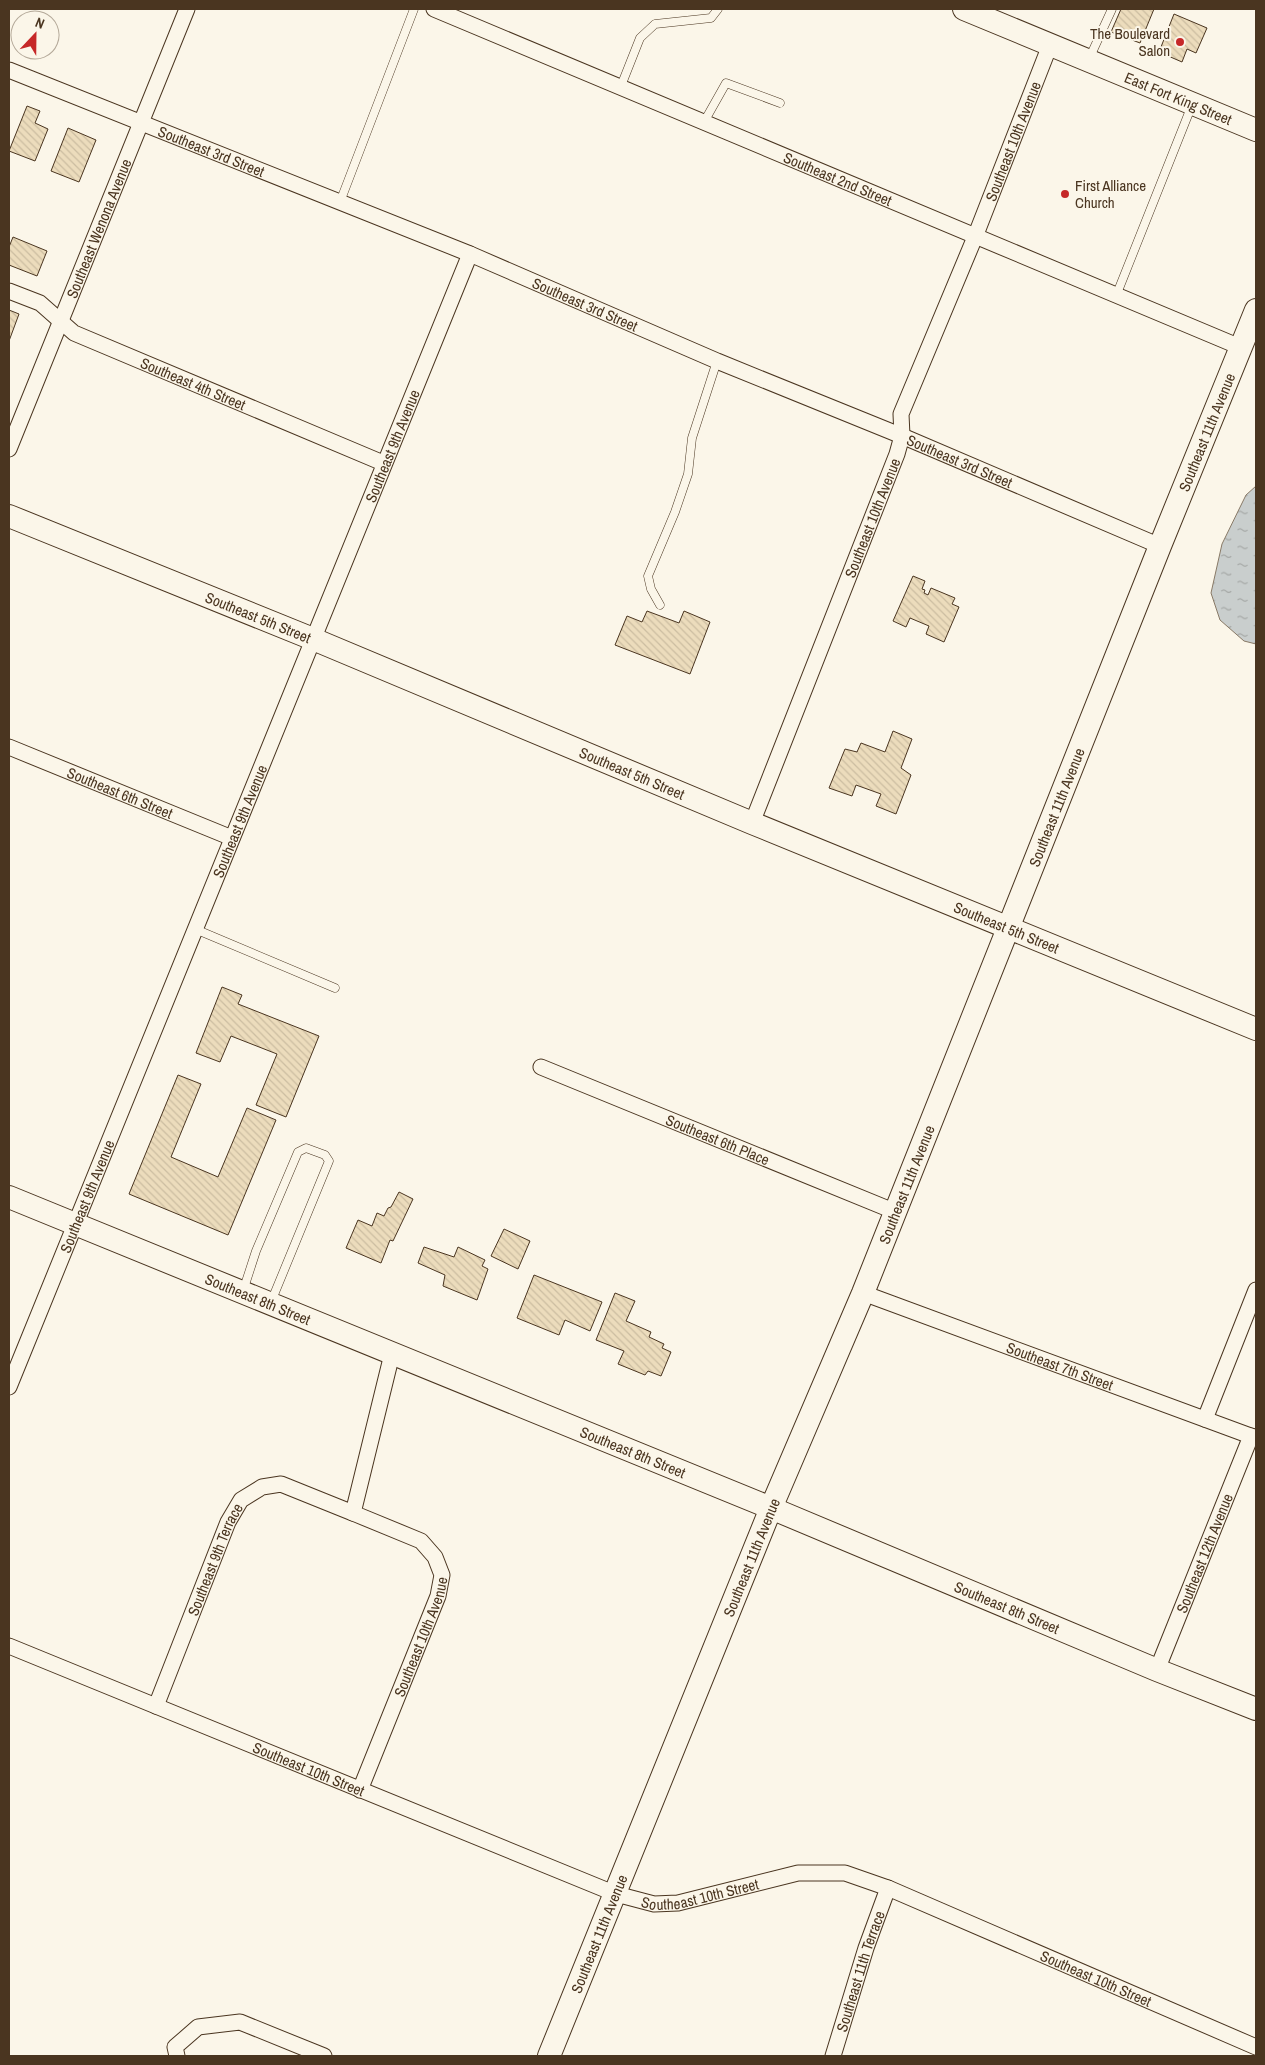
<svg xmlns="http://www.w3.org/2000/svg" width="1265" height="2065" font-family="'Archivo Narrow',sans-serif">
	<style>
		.water { fill: url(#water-ripples); stroke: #887966 }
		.building { fill: url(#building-back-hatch); stroke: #4a3520 }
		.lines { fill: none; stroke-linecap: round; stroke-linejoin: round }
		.lane-casing { stroke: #4a3520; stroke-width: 9 }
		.street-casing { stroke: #4a3520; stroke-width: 17 }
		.secondary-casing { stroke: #4a3520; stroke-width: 24 }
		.lane { stroke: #fbf6e9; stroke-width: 8 }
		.street { stroke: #fbf6e9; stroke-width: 15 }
		.secondary { stroke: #fbf6e9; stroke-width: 22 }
		.poi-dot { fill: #c62828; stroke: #fbf6e9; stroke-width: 2 }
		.labels { text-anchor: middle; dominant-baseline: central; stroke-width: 4; stroke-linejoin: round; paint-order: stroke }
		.poi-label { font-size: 15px; fill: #4a3520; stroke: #fbf6e9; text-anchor: end }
		.street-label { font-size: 15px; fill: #4a3520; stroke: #fbf6e9 }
	</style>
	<defs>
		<pattern id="water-ripples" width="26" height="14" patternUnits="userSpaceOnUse" patternTransform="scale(1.25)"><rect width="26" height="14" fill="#c9cecd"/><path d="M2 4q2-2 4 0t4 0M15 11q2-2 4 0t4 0" fill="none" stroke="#a5a8a6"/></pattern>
		<pattern id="building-back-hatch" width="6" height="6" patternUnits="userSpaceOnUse" patternTransform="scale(1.25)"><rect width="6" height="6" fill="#ecdcbc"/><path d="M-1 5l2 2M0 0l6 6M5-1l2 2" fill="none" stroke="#ccbda1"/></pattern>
	</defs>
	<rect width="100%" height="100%" fill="#fbf6e9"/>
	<polygon class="water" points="1256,486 1256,644 1244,641 1220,620 1211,593 1222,544 1246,495"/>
	<g class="building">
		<polygon points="1121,9 1154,9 1140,43 1111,32"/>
		<polygon points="1174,14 1207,28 1196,53 1187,49 1182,62 1159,52"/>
		<polygon points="27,106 40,111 35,123 48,129 35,161 9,151"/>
		<polygon points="68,128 96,140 79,182 51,171"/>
		<polygon points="13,237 47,251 37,276 9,265 9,247"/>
		<polygon points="9,310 19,314 9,341"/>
		<polygon points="913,576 925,581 922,589 925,590 924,593 928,595 931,588 955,598 952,604 959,607 944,642 926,634 929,626 910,618 906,627 893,621"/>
		<polygon points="647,611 679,623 684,611 710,622 690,674 615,645 627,616 642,622"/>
		<polygon points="893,731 912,739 901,768 911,775 896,814 876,806 881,794 856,785 852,796 829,788 845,749 857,752 861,743 885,752"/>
		<polygon points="222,987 242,995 238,1004 319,1036 286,1117 256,1105 277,1054 231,1036 220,1062 196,1053"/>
		<polygon points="178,1075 201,1084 171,1157 218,1177 247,1108 276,1120 228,1235 129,1194"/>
		<polygon points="399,1192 413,1199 393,1241 390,1240 381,1263 346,1248 358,1220 372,1226 377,1213 384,1216 388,1208 391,1207"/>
		<polygon points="504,1229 530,1241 518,1269 491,1256"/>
		<polygon points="424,1247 454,1257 458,1247 485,1260 482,1266 488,1269 477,1300 443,1286 445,1275 418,1263"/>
		<polygon points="534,1275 602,1302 590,1331 565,1320 559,1335 517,1318"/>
		<polygon points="615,1293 635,1301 626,1321 651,1332 649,1337 664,1344 662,1348 671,1352 661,1376 648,1371 645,1375 618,1364 624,1351 596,1340"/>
	</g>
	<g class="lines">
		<defs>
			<g id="lane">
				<polyline points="1089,59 1112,9"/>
				<polyline points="621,86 640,38 655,24 711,18 718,9"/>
				<polyline points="704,122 726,83 780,103"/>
				<polyline points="340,202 414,9"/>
				<polyline points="1116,296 1192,105"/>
				<polyline points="660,605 651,589 648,576 675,512 688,474 692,438 717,361"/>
				<polyline points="195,929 335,988"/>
				<polyline points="243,1291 256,1251 298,1152 306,1148 325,1155 329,1161 271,1302"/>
			</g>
			<g id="street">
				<path id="s1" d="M434,9L1240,347"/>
				<path id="s2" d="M9,70L470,254L717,361L902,436L1160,546"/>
				<path id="s3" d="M9,291L40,303L74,333L383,463"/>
				<path id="s4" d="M9,449L187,9"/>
				<path id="s5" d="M9,747L232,838"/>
				<path id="s6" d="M752,823L897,454L902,436L901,414L975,237L1050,45"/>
				<path id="s7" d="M541,1067L896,1212"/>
				<path id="s8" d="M863,1293L1256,1438"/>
				<path id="s9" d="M9,1387L470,254"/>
				<polyline points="1205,1419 1256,1290"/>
				<path id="s10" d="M9,1646L616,1894L654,1904L678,1903L798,1873H845L888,1888L1256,2047"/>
				<path id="s11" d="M1157,1670L1251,1436"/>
				<path id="s12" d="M156,1706L228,1522L241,1500L262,1487L281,1484L353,1513"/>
				<path id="s13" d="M360,1790L438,1596L442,1575L435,1557L421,1541L353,1513L392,1354"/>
				<polyline points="177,2056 175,2047 198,2027 240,2022 324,2056"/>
				<path id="s14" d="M833,2056L866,1948L888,1888"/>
			</g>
			<g id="secondary">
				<path id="s15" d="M964,9L1256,130"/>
				<path id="s16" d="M9,516L313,639L752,823L1256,1029"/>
				<path id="s17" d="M9,1197L771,1508L1157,1670L1256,1709"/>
				<path id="s18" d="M549,2056L771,1508L863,1293L1160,546L1256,310"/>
			</g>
		</defs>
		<use href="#lane" class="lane-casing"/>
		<use href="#street" class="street-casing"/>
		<use href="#secondary" class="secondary-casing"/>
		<use href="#lane" class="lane"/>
		<use href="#street" class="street"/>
		<use href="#secondary" class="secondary"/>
	</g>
	<g class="poi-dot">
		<circle cx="1180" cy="42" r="5"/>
		<circle cx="1065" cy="194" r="5"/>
	</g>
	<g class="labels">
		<g class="poi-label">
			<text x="1170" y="33">The Boulevard<tspan x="1170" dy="17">Salon</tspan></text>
			<text x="1075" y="185" text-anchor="start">First Alliance<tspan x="1075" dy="17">Church</tspan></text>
		</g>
		<g class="street-label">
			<text stroke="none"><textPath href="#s15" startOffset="232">East Fort King Street</textPath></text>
			<text stroke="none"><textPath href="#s6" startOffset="732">Southeast 10th Avenue</textPath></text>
			<text stroke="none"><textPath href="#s2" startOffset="218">Southeast 3rd Street</textPath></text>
			<text stroke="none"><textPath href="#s1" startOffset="438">Southeast 2nd Street</textPath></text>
			<text stroke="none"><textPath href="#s4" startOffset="238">Southeast Wenona Avenue</textPath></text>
			<text stroke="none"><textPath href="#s2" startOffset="622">Southeast 3rd Street</textPath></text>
			<text stroke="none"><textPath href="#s3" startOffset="208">Southeast 4th Street</textPath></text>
			<text stroke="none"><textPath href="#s18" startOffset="1752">Southeast 11th Avenue</textPath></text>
			<text stroke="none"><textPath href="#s9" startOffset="1016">Southeast 9th Avenue</textPath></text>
			<text stroke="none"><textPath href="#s2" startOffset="1028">Southeast 3rd Street</textPath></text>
			<text stroke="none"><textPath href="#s6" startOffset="328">Southeast 10th Avenue</textPath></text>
			<text stroke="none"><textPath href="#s16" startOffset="269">Southeast 5th Street</textPath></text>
			<text stroke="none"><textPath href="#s16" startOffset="674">Southeast 5th Street</textPath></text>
			<text stroke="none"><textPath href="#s5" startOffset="120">Southeast 6th Street</textPath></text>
			<text stroke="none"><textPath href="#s18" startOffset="1348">Southeast 11th Avenue</textPath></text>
			<text stroke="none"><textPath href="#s9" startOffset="611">Southeast 9th Avenue</textPath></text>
			<text stroke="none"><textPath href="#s16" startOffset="1079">Southeast 5th Street</textPath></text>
			<text stroke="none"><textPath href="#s7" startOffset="191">Southeast 6th Place</textPath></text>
			<text stroke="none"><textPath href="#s18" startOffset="942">Southeast 11th Avenue</textPath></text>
			<text stroke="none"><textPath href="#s9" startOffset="206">Southeast 9th Avenue</textPath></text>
			<text stroke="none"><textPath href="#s17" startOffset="269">Southeast 8th Street</textPath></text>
			<text stroke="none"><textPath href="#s8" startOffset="210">Southeast 7th Street</textPath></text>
			<text stroke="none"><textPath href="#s17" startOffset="674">Southeast 8th Street</textPath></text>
			<text stroke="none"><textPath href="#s11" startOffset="126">Southeast 12th Avenue</textPath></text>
			<text stroke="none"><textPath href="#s18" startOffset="538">Southeast 11th Avenue</textPath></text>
			<text stroke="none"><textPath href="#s12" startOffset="158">Southeast 9th Terrace</textPath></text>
			<text stroke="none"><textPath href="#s17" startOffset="1079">Southeast 8th Street</textPath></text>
			<text stroke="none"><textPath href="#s13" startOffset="165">Southeast 10th Avenue</textPath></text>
			<text stroke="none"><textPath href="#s10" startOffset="324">Southeast 10th Street</textPath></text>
			<text stroke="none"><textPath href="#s10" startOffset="742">Southeast 10th Street</textPath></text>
			<text stroke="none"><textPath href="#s18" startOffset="132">Southeast 11th Avenue</textPath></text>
			<text stroke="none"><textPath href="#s14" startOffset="89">Southeast 11th Terrace</textPath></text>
			<text stroke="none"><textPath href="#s10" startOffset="1162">Southeast 10th Street</textPath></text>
		</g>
	</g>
	<rect width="1265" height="2065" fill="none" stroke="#4a3520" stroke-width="20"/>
	<g transform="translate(35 35) rotate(22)"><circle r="24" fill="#fbf6e9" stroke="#b4a999"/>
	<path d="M0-4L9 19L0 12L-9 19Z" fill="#c62828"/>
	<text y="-8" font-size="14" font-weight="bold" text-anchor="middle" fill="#4a3520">N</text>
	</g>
</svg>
